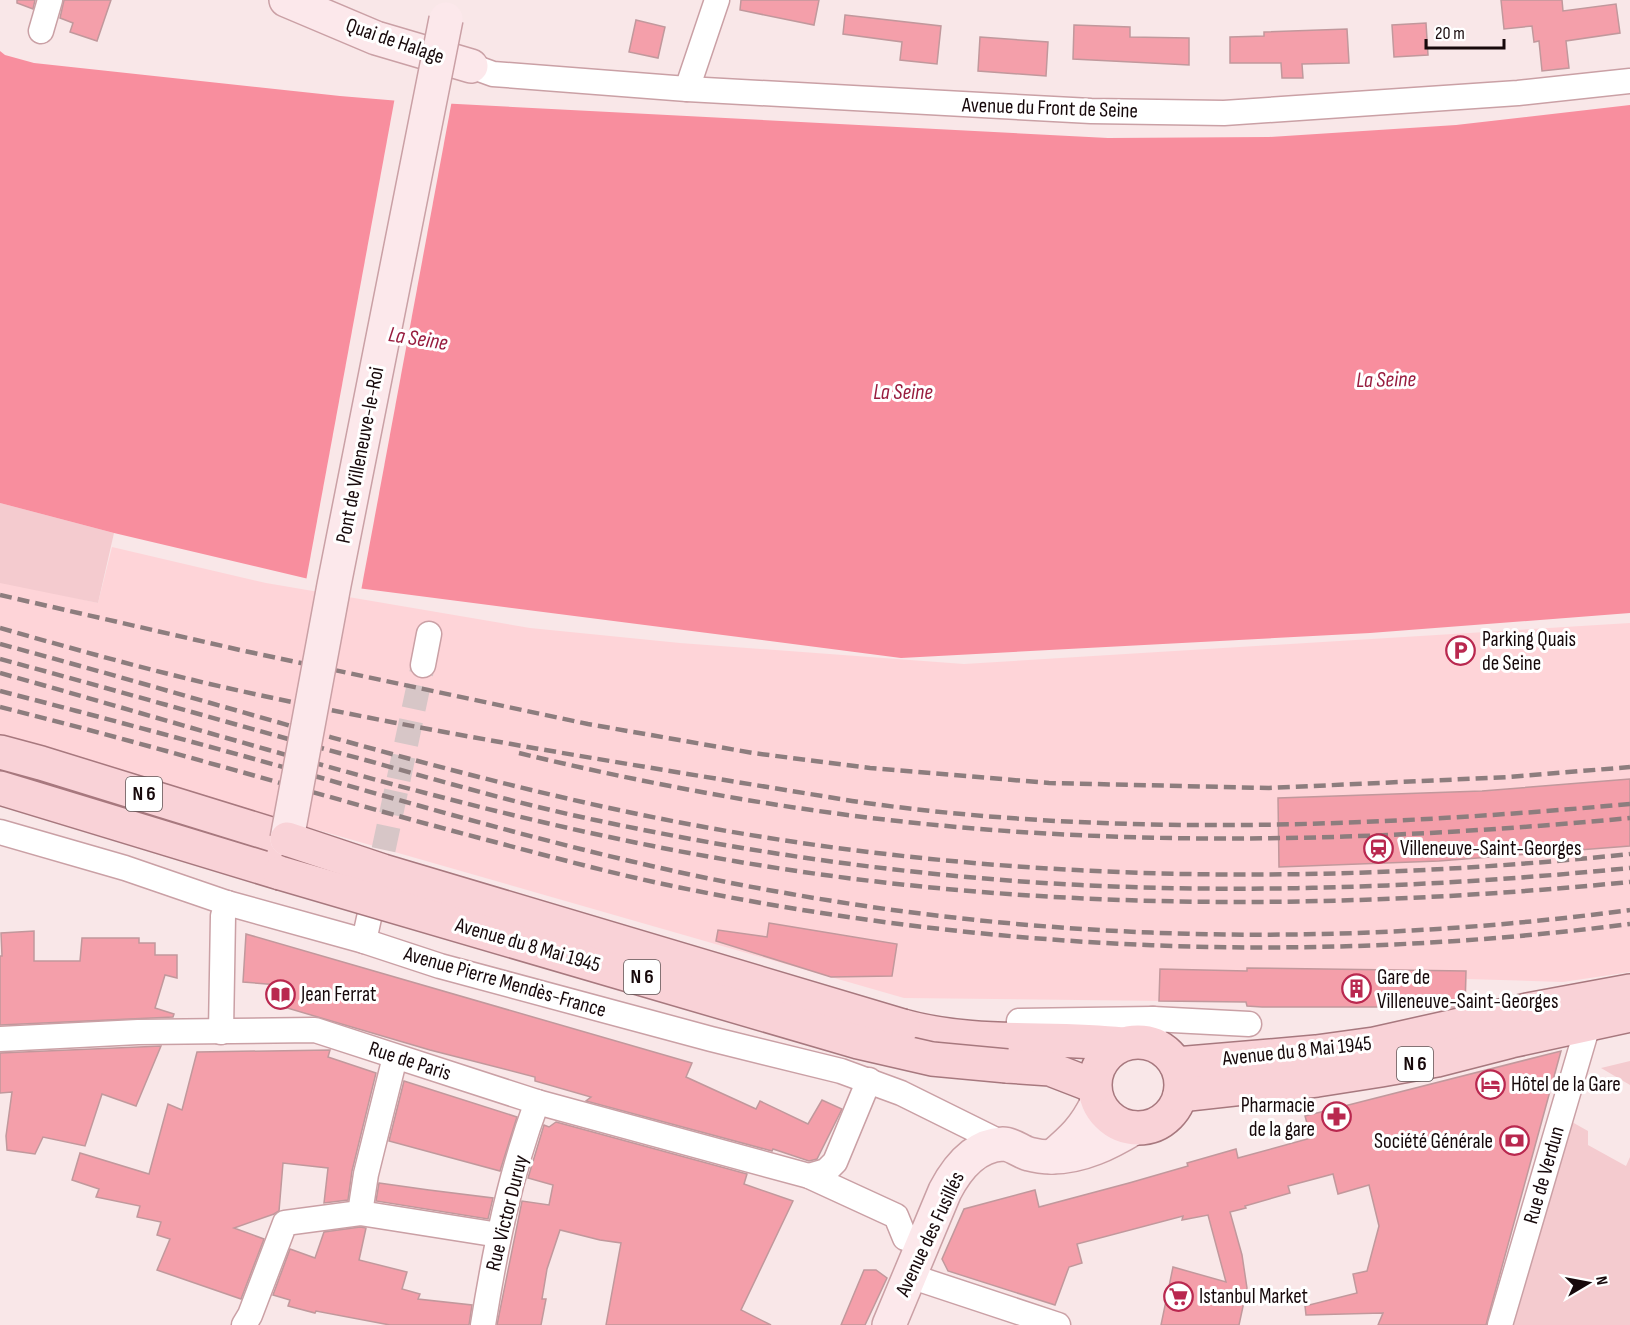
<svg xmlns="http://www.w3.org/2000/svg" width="1630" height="1325" font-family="'Sofia Sans Condensed',sans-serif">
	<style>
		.built { fill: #fed4d8 }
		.green { fill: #f4cbcf }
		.water { fill: #f88e9e }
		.pier { fill: #f9e7e8 }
		.building { fill: #f49faa; stroke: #c1989c; stroke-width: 1.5 }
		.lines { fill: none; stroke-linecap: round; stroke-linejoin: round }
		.street-tunnel { stroke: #d7c6c7; stroke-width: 24; stroke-dasharray: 24 12; stroke-linecap: butt }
		.street-casing { stroke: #caa0a5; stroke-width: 27 }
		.secondary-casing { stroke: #caa0a5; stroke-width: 36 }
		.primary-casing { stroke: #a7787e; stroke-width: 36 }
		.street { stroke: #fff; stroke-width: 24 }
		.secondary { stroke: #fce8eb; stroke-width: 33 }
		.primary { stroke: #f9d2d7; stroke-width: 33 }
		.rail { stroke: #8d7d7e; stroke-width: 4.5; stroke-dasharray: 12 6; stroke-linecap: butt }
		.secondary-bridge-casing { stroke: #caa0a5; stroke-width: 36; stroke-linecap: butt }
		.primary-bridge-casing { stroke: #a7787e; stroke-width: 36; stroke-linecap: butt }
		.secondary-bridge { stroke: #fce8eb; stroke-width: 33 }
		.primary-bridge { stroke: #f9d2d7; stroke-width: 33 }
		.labels { text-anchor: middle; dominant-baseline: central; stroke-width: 6; stroke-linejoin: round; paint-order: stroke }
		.shield { fill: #fff; stroke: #5d5354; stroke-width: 1.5 }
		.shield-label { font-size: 20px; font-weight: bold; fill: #17090b }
		.street-label { font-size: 21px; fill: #17090b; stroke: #fff }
		.poi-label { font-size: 21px; fill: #17090b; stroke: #fff; text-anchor: start }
		.water-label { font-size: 22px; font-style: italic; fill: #981d3f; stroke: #fff }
	</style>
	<rect width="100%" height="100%" fill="#f9e7e8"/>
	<polygon class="built" points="112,547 266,583 530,628 680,643 964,664 1630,623 1630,972 1563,982 1467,979 1466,1009 1465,1007 1411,1006 1247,1006 1246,1002 904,998 0,739 0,581 98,603"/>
	<g class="green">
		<polygon points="0,503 114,533 98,603 0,583"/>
		<polygon points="1630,1061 1630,1085 1601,1068"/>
		<polygon points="1572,1122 1588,1131 1588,1145 1626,1166 1630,1157 1630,1325 1514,1325"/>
	</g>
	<polygon class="water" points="0,51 5,55 34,63 340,96 400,101 1108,138 1269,137 1456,125 1630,105 1630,613 1370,633 901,658 334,585 114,533 0,503"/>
	<polygon class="pier" points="395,97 452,100 361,591 306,581"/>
	<g class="building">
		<polygon points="17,0 35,0 33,9 17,3"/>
		<polygon points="64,0 111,0 97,41 70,32 73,23 60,18"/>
		<polygon points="741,0 819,0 814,25 740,10"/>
		<polygon points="1501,0 1562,0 1563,11 1616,4 1620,33 1566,41 1569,68 1542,71 1539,41 1534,42 1532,26 1504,29"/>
		<polygon points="845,15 941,26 937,64 900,60 902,42 843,34"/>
		<polygon points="636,20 665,27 658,58 629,52"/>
		<polygon points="1426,23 1428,55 1394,57 1392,25"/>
		<polygon points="1074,25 1130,27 1130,37 1189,38 1189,65 1073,59"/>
		<polygon points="1347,29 1349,63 1302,64 1303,78 1282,78 1281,63 1230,63 1230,37 1264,36 1264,32"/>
		<polygon points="980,37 1048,42 1046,76 978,71"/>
		<polygon points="1630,779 1630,846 1439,861 1279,867 1278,798 1482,791"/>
		<polygon points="769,923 897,944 892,976 831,977 716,941 718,930 767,937"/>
		<polygon points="34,931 34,961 80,961 82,938 139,938 139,943 155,943 155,955 177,955 177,978 165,975 155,1008 174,1014 173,1017 0,1025 0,956 2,956 1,933"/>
		<polygon points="246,934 692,1063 686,1077 756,1109 760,1101 808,1124 822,1100 842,1109 817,1159 809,1161 773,1149 772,1151 586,1101 591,1097 535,1081 535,1077 430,1050 277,1005 279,985 243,982"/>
		<polygon points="1247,968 1466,971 1465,1005 1454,1007 1262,1007 1247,1006 1246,1002 1159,1001 1160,969 1247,971"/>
		<polygon points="161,1046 136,1106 102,1094 85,1146 43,1137 35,1154 7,1150 6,1136 12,1092 0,1093 0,1053"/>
		<polygon points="330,1050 328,1057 376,1073 352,1171 348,1200 324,1203 328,1168 283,1163 279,1211 274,1214 234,1228 264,1239 241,1299 157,1270 170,1239 157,1235 161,1222 137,1217 140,1206 96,1197 99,1189 72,1180 80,1153 149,1174 168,1104 182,1110 197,1052"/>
		<polygon points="1561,1051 1486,1325 1378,1325 1383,1313 1306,1315 1305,1306 1357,1293 1353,1274 1367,1271 1379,1226 1369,1185 1338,1194 1333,1174 1288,1186 1290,1193 1245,1206 1246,1208 1230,1212 1242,1255 1247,1288 1239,1325 1161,1325 1173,1267 1226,1282 1208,1215 1182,1220 1183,1216 1077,1244 1082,1263 1069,1267 1055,1305 948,1271 942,1259 964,1209 1035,1190 1039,1207 1129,1183 1188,1166 1187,1163 1236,1149 1238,1158 1311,1138 1305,1116"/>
		<polygon points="404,1081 517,1117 500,1171 389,1141"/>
		<polygon points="556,1122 747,1174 744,1184 793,1201 741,1310 771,1325 606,1325 621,1243 600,1240 560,1230 547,1269 542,1299 546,1299 541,1325 497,1325 522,1201 549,1205 553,1185 528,1178 544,1125 549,1127"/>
		<polygon points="379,1183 429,1190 493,1198 488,1219 376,1201"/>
		<polygon points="360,1227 366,1228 359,1260 407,1272 402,1289 420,1294 418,1299 472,1305 469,1325 390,1325 316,1311 315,1313 288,1306 290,1300 273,1295 290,1249 315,1258 324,1232"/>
		<polygon points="864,1270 876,1270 887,1278 865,1325 841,1325"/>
	</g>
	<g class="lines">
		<polyline class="street-tunnel" points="376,885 423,665"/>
		<defs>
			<g id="street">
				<polyline points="41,31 50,0"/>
				<polyline points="471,66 493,74 687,89 1091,111 1224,113 1518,93 1630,81"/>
				<polyline points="687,89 717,0"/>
				<polyline points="423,665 429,634"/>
				<polyline points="0,832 125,868 227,903 364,941 440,966 711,1039 841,1071 901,1093 1004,1144"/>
				<polyline points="364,941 369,918"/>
				<polyline points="1153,1019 1154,1044"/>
				<polyline points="221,1032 223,916 227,903"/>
				<polyline points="0,1039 138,1032 315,1030 537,1102 809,1176 896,1216 905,1238"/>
				<polyline points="1021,1040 1019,1021 1153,1019 1249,1024"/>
				<polyline points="809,1176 826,1171 835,1162 869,1080"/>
				<polyline points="360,1213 499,1235"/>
				<polyline points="910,1276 1058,1325"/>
				<polyline points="244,1325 250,1315 285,1223 360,1213 366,1174 395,1057"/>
				<path d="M483,1325C495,1250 510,1174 537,1102"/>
				<polyline points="1500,1325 1588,1025"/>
			</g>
			<g id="secondary">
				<polyline points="286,0 376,38 471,66"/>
				<path d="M1052,1157C1073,1139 1085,1128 1097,1103"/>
				<path d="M889,1325L945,1191C957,1168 975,1145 1003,1144C1012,1144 1021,1152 1029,1154C1036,1156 1045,1157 1052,1157C1082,1157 1109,1143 1134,1128"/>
			</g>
			<g id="primary">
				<polyline points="0,752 41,763 287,839 280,873 0,788"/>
				<path d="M903,1026C975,1046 1049,1036 1122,1044"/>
				<circle cx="1138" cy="1085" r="43"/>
				<polyline points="1176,1064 1316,1052 1374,1044 1527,1010 1630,991"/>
				<polyline points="1007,1066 1050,1069 1094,1086"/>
				<polyline points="1180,1095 1317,1080 1381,1070 1437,1060 1511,1041 1630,1015"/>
			</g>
		</defs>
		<use href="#street" class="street-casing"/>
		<use href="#secondary" class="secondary-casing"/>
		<use href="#primary" class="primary-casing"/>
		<use href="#street" class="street"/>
		<use href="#secondary" class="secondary"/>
		<use href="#primary" class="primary"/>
		<g class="rail">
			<polyline points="0,595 240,650 588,724 753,753 870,768 1049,783 1269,788 1509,777 1630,767"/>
			<path d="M0,628C74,649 148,670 223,687C431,734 642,766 852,801C1106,838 1375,827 1630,804"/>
			<path d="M0,644C209,700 416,767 628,812C960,882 1292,889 1630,854"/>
			<path d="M0,659C123,692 246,728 369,761C444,782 519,804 595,820C755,854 918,877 1081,885C1264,894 1448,886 1630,868"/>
			<path d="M0,673C243,741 485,819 734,861C1030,912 1331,911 1630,882"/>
			<path d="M0,691C97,716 194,742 290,769C455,816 621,865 791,894C1068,943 1352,947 1630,910"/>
			<path d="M0,707C165,748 327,798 491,841C552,857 614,874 677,887C996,952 1307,965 1630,924"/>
			<path d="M519,753C663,788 810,814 957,827C1180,847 1407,839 1630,818"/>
		</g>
		<defs>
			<polyline id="secondary-bridge" points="287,839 334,585 446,19"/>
			<g id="primary-bridge">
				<polyline points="287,839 383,871 903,1026"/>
				<polyline points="280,873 858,1042 932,1059 1007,1066"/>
			</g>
		</defs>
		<use href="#secondary-bridge" class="secondary-bridge-casing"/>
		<use href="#primary-bridge" class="primary-bridge-casing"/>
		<use href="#secondary-bridge" class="secondary-bridge"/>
		<use href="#primary-bridge" class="primary-bridge"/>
	</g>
	<defs>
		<symbol id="parking-ring" viewBox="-11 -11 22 22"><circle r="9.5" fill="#fff" stroke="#b9284f" stroke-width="1.5"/><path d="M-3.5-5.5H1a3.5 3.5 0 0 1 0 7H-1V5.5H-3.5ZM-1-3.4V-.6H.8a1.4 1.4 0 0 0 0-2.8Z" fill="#b9284f"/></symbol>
		<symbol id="station-ring" viewBox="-11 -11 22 22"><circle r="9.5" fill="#fff" stroke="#b9284f" stroke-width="1.5"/><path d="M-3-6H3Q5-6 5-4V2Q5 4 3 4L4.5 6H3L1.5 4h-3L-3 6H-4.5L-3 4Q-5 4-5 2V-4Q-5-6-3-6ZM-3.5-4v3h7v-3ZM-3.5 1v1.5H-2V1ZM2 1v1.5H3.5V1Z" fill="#b9284f"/></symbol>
		<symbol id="building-ring" viewBox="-11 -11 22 22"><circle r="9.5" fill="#fff" stroke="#b9284f" stroke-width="1.5"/><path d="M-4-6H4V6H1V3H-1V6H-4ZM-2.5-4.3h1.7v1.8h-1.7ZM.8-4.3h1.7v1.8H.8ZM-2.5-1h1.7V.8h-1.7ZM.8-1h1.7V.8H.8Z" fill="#b9284f"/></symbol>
		<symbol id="library-ring" viewBox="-11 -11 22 22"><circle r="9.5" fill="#fff" stroke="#b9284f" stroke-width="1.5"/><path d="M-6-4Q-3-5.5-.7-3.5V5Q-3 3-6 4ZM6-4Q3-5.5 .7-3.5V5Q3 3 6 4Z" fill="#b9284f"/></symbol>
		<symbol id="hotel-ring" viewBox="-11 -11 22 22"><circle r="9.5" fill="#fff" stroke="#b9284f" stroke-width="1.5"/><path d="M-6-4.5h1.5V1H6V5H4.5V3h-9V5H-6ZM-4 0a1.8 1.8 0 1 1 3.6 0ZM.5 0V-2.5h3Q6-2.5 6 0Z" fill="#b9284f"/></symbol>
		<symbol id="pharmacy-ring" viewBox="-11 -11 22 22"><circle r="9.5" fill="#fff" stroke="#b9284f" stroke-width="1.5"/><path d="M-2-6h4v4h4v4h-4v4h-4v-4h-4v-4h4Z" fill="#b9284f"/></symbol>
		<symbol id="bank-ring" viewBox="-11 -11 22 22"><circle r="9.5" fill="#fff" stroke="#b9284f" stroke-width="1.5"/><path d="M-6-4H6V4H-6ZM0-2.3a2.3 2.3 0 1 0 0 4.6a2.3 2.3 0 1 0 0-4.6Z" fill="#b9284f"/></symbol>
		<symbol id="supermarket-ring" viewBox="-11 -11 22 22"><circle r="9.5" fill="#fff" stroke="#b9284f" stroke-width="1.5"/><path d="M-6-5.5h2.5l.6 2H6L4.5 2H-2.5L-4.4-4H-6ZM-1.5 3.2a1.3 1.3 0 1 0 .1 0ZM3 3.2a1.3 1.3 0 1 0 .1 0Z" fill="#b9284f"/></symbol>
	</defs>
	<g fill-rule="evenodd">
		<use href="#parking-ring" x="1444" y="634" width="33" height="33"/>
		<use href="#station-ring" x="1362" y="832" width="33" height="33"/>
		<use href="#building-ring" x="1340" y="972" width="33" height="33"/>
		<use href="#library-ring" x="264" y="978" width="33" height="33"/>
		<use href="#hotel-ring" x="1474" y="1068" width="33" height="33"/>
		<use href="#pharmacy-ring" x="1320" y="1100" width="33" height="33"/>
		<use href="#bank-ring" x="1498" y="1124" width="33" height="33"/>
		<use href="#supermarket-ring" x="1162" y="1280" width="33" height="33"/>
	</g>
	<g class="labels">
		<g class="shield">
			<rect x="126" y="777" width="36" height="34" rx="4.5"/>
			<rect x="624" y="960" width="36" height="34" rx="4.5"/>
			<rect x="1397" y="1047" width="36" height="34" rx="4.5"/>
		</g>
		<g class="shield-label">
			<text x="144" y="794">N 6</text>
			<text x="642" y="977">N 6</text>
			<text x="1415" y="1064">N 6</text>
		</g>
		<g class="street-label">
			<text transform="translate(395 41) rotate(19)">Quai de Halage</text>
			<text transform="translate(1050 108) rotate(2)">Avenue du Front de Seine</text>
			<text transform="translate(360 455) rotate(-79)">Pont de Villeneuve-le-Roi</text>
			<text transform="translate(528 945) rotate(16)">Avenue du 8 Mai 1945</text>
			<text transform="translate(505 982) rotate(16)">Avenue Pierre Mendès-France</text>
			<text transform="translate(1297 1051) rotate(-6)">Avenue du 8 Mai 1945</text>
			<text transform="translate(410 1061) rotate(18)">Rue de Paris</text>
			<text transform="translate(1544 1175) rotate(-74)">Rue de Verdun</text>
			<text transform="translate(507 1213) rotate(-76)">Rue Victor Duruy</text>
			<text transform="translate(930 1234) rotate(-65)">Avenue des Fusillés</text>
		</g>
		<g class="poi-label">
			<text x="1482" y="639">Parking Quais<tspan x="1482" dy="24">de Seine</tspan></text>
			<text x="1400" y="848">Villeneuve-Saint-Georges</text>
			<text x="1377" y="977">Gare de<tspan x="1377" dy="24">Villeneuve-Saint-Georges</tspan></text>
			<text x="301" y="994">Jean Ferrat</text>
			<text x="1511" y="1084">Hôtel de la Gare</text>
			<text x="1315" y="1105" text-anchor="end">Pharmacie<tspan x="1315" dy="24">de la gare</tspan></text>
			<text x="1493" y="1141" text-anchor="end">Société Générale</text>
			<text x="1199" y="1296">Istanbul Market</text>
		</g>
		<g class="water-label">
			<text transform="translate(418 339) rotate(9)">La Seine</text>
			<text transform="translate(1386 380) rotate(-1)">La Seine</text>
			<text x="903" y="392">La Seine</text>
		</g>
	</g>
	<g transform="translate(1588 1283) rotate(80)" stroke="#ffffff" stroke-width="4.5" paint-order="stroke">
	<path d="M0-4.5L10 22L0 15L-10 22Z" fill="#17090b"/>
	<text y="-9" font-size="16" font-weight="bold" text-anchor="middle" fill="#17090b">N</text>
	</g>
	<path d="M1426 39v9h78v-9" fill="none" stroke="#17090b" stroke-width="3"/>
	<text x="1435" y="39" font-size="18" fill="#17090b" stroke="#ffffff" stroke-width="4.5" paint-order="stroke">20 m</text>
</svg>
